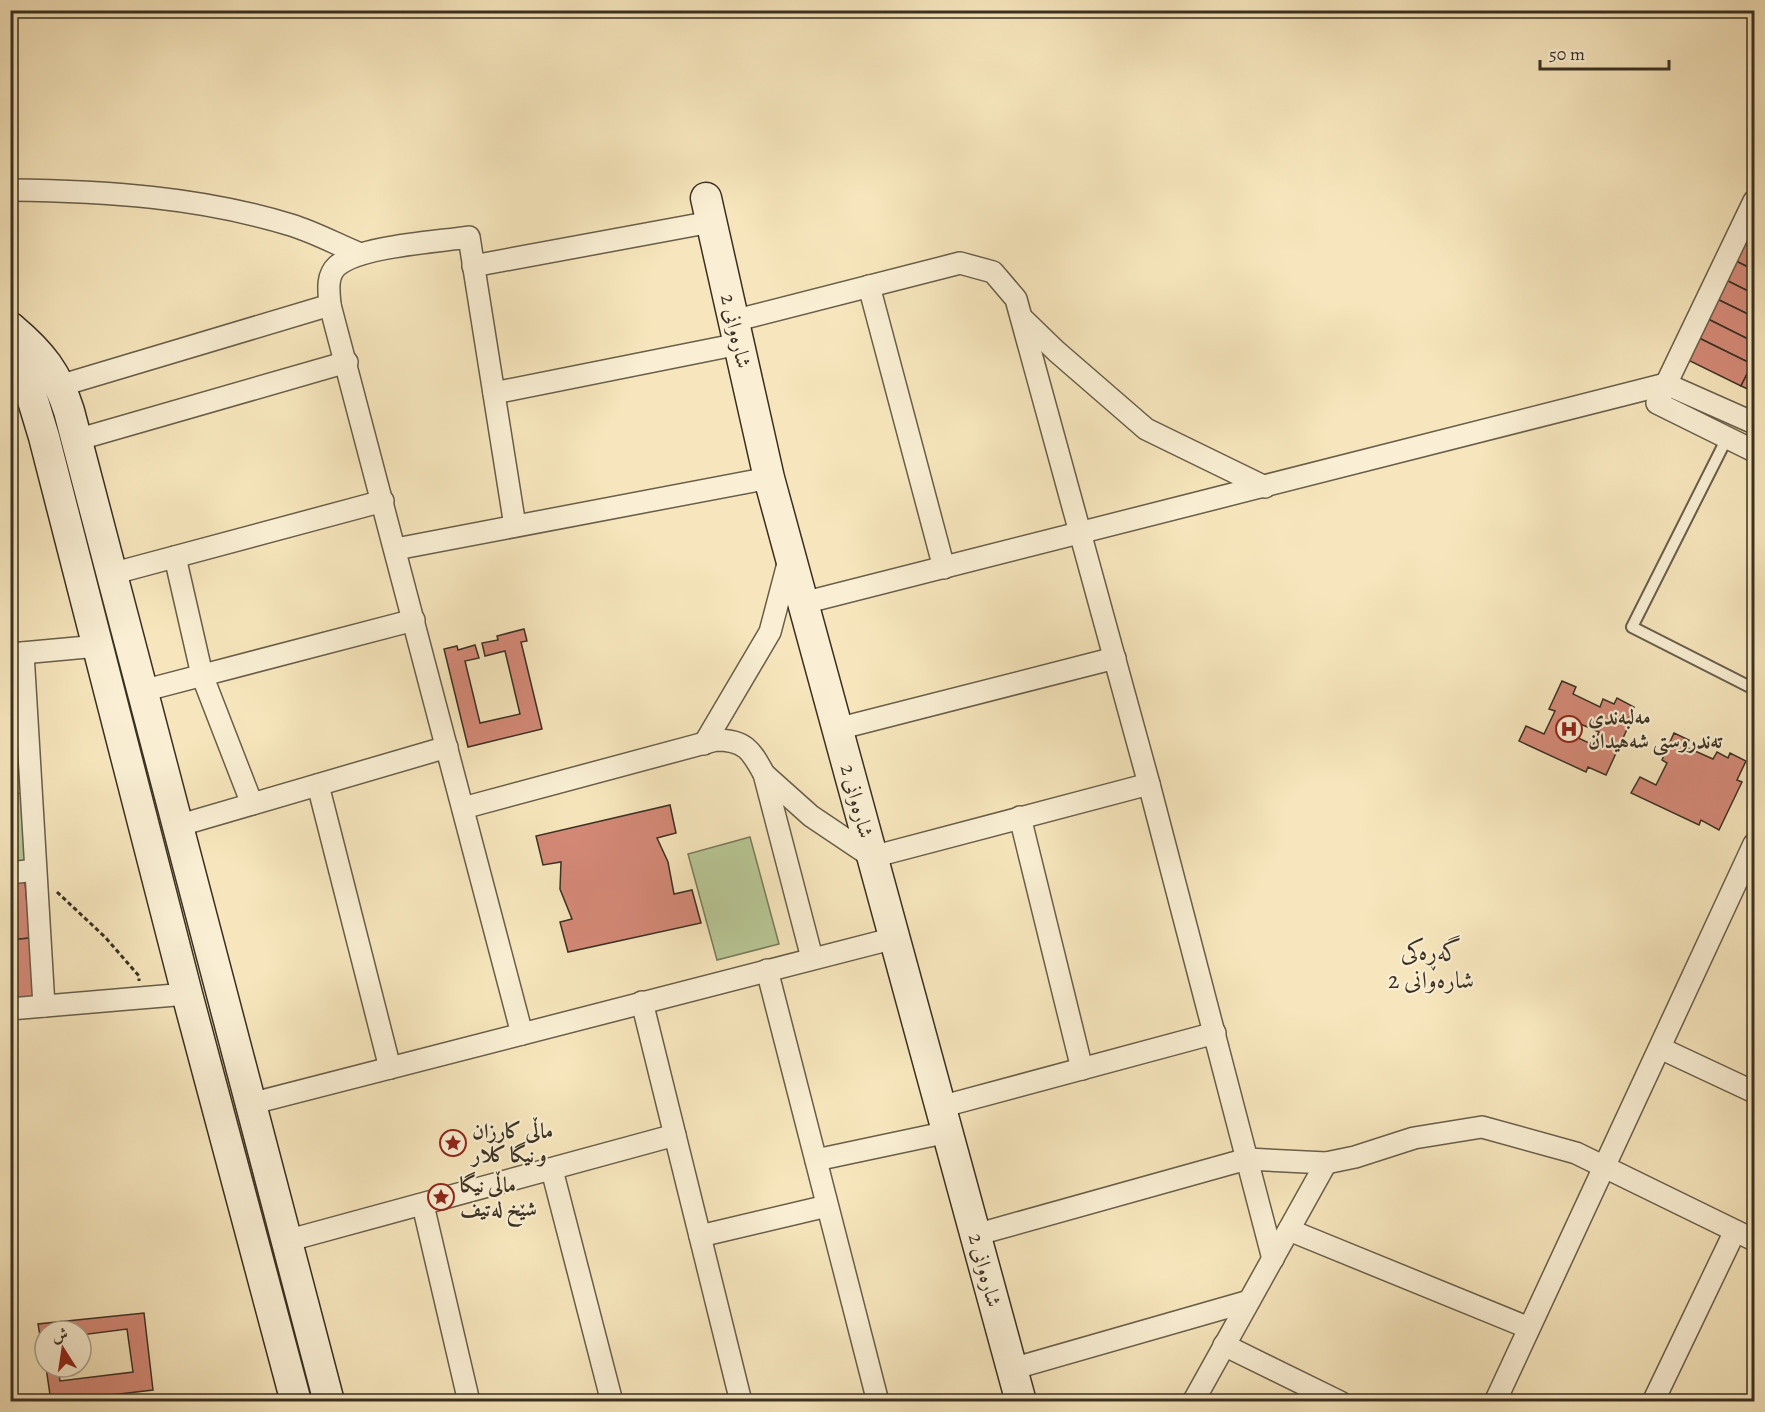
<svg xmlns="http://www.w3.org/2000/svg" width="1765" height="1412" font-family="Alegreya,Amiri,serif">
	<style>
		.green { fill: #b8c695; stroke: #797b5c; stroke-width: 1.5 }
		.building { fill: #d48977; stroke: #3a3022; stroke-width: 1.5; fill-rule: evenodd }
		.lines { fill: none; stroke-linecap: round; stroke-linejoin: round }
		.lane-casing { stroke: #695e49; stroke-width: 14 }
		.street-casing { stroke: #695e49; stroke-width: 24 }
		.secondary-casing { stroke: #3a3022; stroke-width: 33 }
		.path { stroke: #3a3022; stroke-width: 3; stroke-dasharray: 4.5 3; stroke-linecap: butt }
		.lane { stroke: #faefd4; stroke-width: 10 }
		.street { stroke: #faefd4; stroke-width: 21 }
		.secondary { stroke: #faefd4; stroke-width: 30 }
		.labels { text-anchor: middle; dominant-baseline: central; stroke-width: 4.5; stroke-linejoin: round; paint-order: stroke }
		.street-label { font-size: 21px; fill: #3a3022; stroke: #faefd4 }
		.poi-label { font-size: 21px; font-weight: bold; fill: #3a3022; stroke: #faefd4; text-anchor: start }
		.quarter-label { font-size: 24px; fill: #3a3022; stroke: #faefd4 }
	</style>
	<rect width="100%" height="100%" fill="#f7e6bd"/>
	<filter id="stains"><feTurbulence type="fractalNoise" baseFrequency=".00333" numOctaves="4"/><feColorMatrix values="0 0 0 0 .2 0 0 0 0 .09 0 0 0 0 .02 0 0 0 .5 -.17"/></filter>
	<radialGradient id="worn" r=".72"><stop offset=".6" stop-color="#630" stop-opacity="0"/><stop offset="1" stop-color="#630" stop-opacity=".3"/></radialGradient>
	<g class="green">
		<polygon points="22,793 26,867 11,879 11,794"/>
		<polygon points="750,837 779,944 717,960 688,854"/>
	</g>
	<g class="building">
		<polygon points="1754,225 1754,247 1745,243"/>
		<polygon points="1745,243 1754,247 1754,270 1736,261"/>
		<polygon points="1736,261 1754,270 1754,294 1726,280"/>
		<polygon points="1726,280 1754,294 1754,317 1717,299"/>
		<polygon points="1717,299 1754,317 1754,342 1708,319"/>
		<polygon points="1708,319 1754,342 1752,364 1699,338"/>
		<polygon points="1699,338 1752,364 1741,386 1688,360"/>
		<polygon points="1752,364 1754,366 1754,392 1741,386"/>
		<polygon points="524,629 527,641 521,642 542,729 468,747 444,649 457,646 458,650 475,645 479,658 465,661 480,723 520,714 505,651 485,656 482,643 498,640 497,636"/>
		<path d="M1562,681L1576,687L1573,694L1600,707L1603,699L1614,704L1617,698L1634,707L1626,724L1629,725L1606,775L1588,767L1586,772L1519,741L1526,726L1544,734L1555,711L1549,709ZM1578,723L1599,732L1593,745L1572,735Z"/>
		<polygon points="1674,733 1689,740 1686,747 1713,759 1717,752 1728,758 1730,753 1746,761 1737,780 1742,782 1719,830 1701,820 1699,825 1631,793 1640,777 1656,785 1667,763 1662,760"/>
		<polygon points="670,805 676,833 657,838 668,862 674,894 692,890 701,923 568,952 560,922 572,919 560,889 561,862 543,865 536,836"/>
		<polygon points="25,882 30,938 10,940 10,883"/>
		<polygon points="30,938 34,1000 13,1002 10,940"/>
		<polygon points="10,964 13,1002 10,1002"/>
		<polygon points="144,1313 153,1390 51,1402 46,1367 58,1367 60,1381 133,1372 127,1329 81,1335 81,1331 45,1331 44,1360 38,1324"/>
	</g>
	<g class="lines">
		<defs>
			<polyline id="lane" points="1727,438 1632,627 1754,689"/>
			<g id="street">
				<path d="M10,190C105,191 200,197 291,225C314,232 336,244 358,253"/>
				<polyline points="1754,201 1657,403 1754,451"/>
				<polyline points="473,266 711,222"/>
				<polyline points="869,286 944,568"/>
				<polyline points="1024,320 1056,351 1146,429 1265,487"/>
				<polyline points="733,321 960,263 993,272 1016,299 1149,784 1273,1259"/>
				<polyline points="59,386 330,305"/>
				<polyline points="494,393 739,344"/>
				<polyline points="76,440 347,362"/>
				<path d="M515,526L469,237C437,242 360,246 337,266C326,276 329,292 330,305L522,1034"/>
				<polyline points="396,549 769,478"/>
				<polyline points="175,557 202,675 252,804"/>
				<polyline points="111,574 383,501"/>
				<polyline points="803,603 1666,384 1754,423"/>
				<polyline points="23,653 44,1006"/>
				<polyline points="11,654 98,646"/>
				<polyline points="142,691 414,620"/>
				<polyline points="837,729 1115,658"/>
				<polyline points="704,744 770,632 790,556"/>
				<polyline points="764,774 811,816 872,857 1149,784"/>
				<polyline points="318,785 390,1068"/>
				<path d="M463,808L716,740C745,740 751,750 764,774L812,958"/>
				<polyline points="1020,817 1082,1069"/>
				<polyline points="177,826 447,747"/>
				<polyline points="10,873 35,870"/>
				<polyline points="767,970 878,1402"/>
				<polyline points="642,1002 741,1402"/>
				<polyline points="10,1009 187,994"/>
				<polyline points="1660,1048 1754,1092"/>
				<polyline points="250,1104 895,938"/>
				<polyline points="940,1107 1215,1033"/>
				<polyline points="816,1160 948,1132"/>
				<polyline points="552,1170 612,1402"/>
				<polyline points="423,1205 469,1402"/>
				<polyline points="1289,1230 1529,1328"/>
				<polyline points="975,1235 1247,1159 1326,1163 1355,1157 1414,1138 1482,1127 1576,1153 1754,1240"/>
				<polyline points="700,1236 827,1206"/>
				<polyline points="286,1241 675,1135"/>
				<polyline points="1224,1345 1340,1402"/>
				<polyline points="1012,1369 1249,1301"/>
				<polyline points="1193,1402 1326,1163"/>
				<polyline points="1495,1402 1754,844"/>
				<polyline points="1653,1402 1735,1231"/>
			</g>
			<g id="secondary">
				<polyline points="706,198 769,478 1021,1402"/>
				<path d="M11,328C41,353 57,373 69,411L329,1402"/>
				<polyline points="11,328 44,437 187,994 296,1402"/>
			</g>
		</defs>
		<use href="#lane" class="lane-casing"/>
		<use href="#street" class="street-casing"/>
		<use href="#secondary" class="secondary-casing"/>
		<polyline class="path" points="57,892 105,937 139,976 139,981"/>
		<use href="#lane" class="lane"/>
		<use href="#street" class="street"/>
		<use href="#secondary" class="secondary"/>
	</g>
	<defs>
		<symbol id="hospital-ring" viewBox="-11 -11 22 22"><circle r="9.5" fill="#faefd4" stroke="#8f2418" stroke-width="1.5"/><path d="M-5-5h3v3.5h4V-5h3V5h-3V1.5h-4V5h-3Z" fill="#8f2418"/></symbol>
		<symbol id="sight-ring" viewBox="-11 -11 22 22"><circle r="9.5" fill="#faefd4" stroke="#8f2418" stroke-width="1.5"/><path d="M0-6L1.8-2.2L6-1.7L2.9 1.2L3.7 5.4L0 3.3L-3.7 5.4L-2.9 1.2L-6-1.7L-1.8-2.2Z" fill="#8f2418"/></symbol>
	</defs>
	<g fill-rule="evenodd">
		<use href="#hospital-ring" x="1554" y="714" width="30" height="30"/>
		<use href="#sight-ring" x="438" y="1128" width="30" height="30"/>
		<use href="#sight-ring" x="426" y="1182" width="30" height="30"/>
	</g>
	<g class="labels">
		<g class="street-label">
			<text transform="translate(736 331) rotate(77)">شارەوانی 2</text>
			<text transform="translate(857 801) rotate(75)">شارەوانی 2</text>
			<text transform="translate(985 1270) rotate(75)">شارەوانی 2</text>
		</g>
		<g class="poi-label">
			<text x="1588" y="717">مەلبەندی<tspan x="1588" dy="24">تەندروستی شەهیدان</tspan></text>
			<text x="472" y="1131">ماڵی کارزان<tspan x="472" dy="24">و نیگا کلار</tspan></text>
			<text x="460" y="1185">ماڵی نیگا<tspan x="460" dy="24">شێخ لەتیف</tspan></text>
		</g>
		<g class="quarter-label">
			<text x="1431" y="952">گەڕەکی<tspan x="1431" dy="28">شارەوانی 2</tspan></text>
		</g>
	</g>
	<rect width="1765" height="1412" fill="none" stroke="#f7e6bd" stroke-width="36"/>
	<rect x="12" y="12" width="1741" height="1388" fill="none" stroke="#3a3022" stroke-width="3"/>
	<rect x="18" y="18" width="1729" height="1376" fill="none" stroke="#3a3022" stroke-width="1.5"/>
	<g transform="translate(63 1349) rotate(348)"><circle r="28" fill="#faefd4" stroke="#ada38d" stroke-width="1.5"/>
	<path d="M0-4.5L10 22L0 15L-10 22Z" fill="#8f2418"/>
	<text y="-9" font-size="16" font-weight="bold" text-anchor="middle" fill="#3a3022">ش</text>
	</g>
	<path d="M1540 60v9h129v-9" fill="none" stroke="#3a3022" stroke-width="3"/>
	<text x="1549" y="60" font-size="18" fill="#3a3022" stroke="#faefd4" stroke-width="4.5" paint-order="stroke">50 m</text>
	<rect width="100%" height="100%" filter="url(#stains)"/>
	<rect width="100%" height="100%" fill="url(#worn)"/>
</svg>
